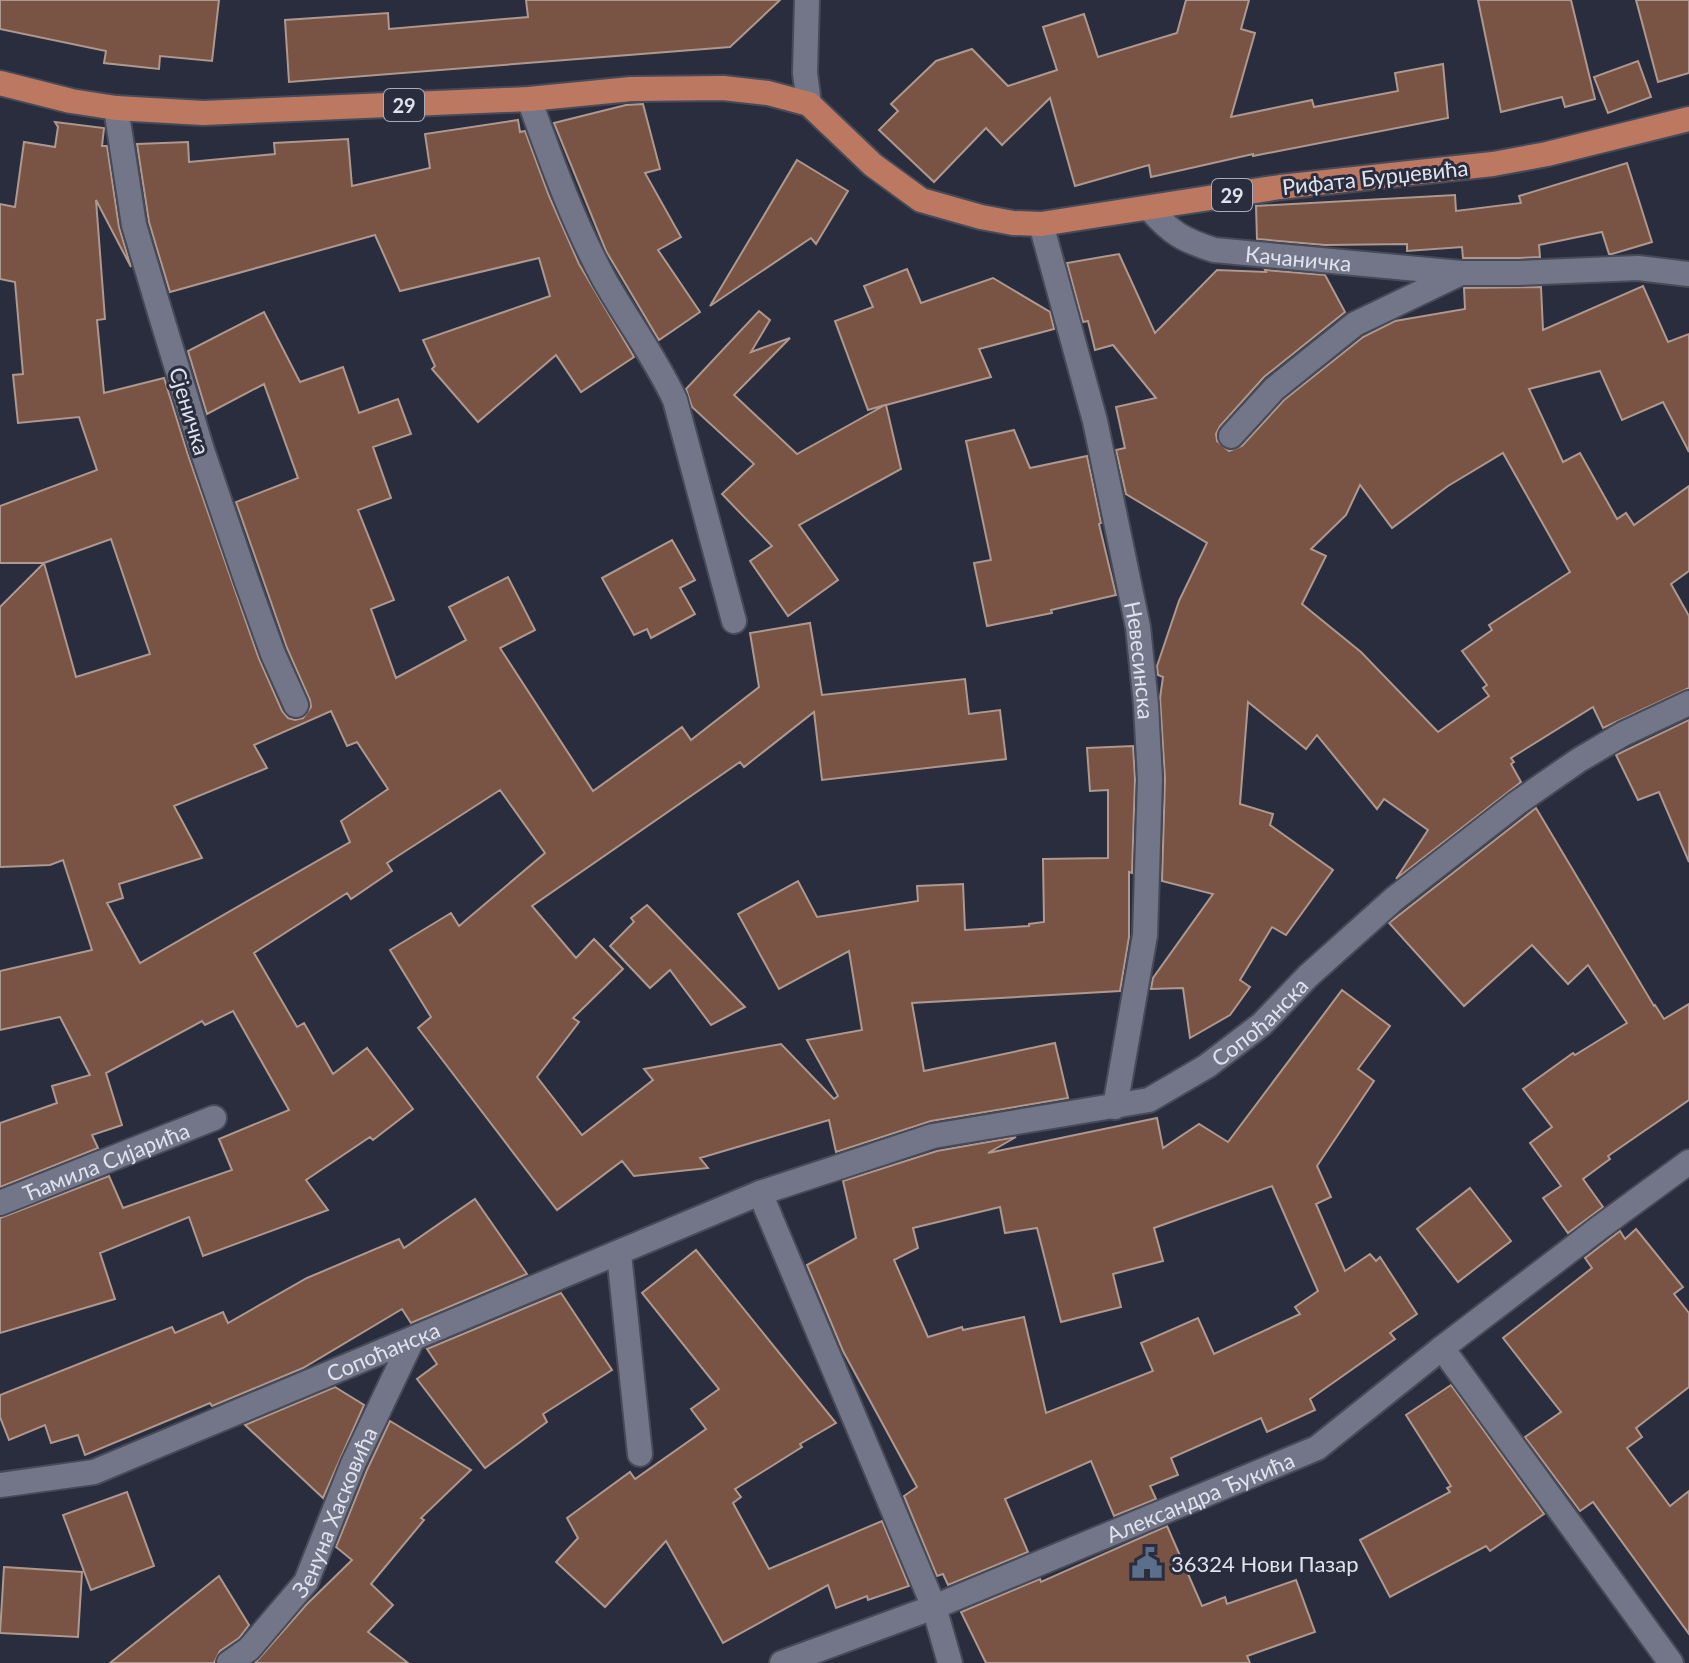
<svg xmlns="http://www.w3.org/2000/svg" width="1689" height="1663" font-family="Lato,sans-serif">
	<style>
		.building { fill: #795344; stroke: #ae988f; stroke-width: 2; fill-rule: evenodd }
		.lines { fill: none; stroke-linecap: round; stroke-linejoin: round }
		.minor-casing { stroke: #484a58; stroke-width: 28 }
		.major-casing { stroke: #484a58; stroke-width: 28 }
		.minor { stroke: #737689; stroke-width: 24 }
		.major { stroke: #bd7862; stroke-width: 24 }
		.labels { text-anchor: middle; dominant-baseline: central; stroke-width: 6; stroke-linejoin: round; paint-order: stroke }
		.shield { fill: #2a2d3d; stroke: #a9acb8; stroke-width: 2 }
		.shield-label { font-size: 20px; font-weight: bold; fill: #e0e2ed }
		.street-label { font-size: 22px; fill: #e0e2ed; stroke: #2a2d3d }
		.poi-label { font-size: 22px; fill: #e0e2ed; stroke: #2a2d3d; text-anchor: start }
	</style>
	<rect width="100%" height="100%" fill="#2a2d3d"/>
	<g class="building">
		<polygon points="0,0 219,0 212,61 160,56 159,69 104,63 106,51 0,29"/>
		<polygon points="526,0 780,0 730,47 289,82 285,20 388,13 389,29 528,17"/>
		<polygon points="1186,0 1249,0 1241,29 1255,33 1231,117 1312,100 1314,107 1398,91 1395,73 1443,64 1448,118 1253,156 1253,154 1151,177 1149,165 1075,186 1050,98 1002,145 986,128 934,182 879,130 898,111 891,104 936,61 972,49 1008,86 1057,70 1043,27 1084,14 1098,57 1177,33"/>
		<polygon points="1478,0 1571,0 1595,99 1565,107 1562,97 1501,112"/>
		<polygon points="1636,0 1689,0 1689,73 1658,82"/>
		<polygon points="1638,61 1651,97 1608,113 1594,77"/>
		<polygon points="643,104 660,169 645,173 681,237 658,250 700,312 659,340 606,251 554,123 626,105"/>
		<polygon points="518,120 520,132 525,131 549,196 579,264 634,357 581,392 556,355 478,422 432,369 435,366 423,340 550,296 539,258 400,291 375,235 170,292 149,222 137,144 188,142 189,162 275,154 274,143 348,139 352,186 430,168 425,134"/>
		<path d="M55,122L104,128L102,146H107L119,227L131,267L96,200L105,319L97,320L104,393L164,378L188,455L259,659L282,711L288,718L295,720L303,718L311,707L310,700L287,648L236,502L298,478L264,384L207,414L188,351L264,312L300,382L343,367L359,413L398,399L411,434L373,447L391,498L358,510L394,600L371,609L396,678L466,640L449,607L508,577L535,630L500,648L593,791L682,727L691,740L759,687L750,633L810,623L822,695L965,679L969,714L1000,710L1006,759L822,780L814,712L744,767L740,762L532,906L576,958L594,939L623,969L573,1018L579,1022L537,1077L582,1135L653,1080L644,1069L781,1044L834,1099L838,1096L807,1040L862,1030L849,951L779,989L738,914L798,881L817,917L918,901L917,886L963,884L965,930L1029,926V924L1044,922L1043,859L1108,858V790L1090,791L1087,748L1133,746L1135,779L1132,873L1129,872V937L1120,991L912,1003L924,1071L1055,1043L1068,1098L931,1121L836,1152L829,1120L700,1158L708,1168L634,1176L622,1161L557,1210L418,1028L431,1017L390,950L451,913L459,926L545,853L500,790L387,863L392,871L351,899L347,893L254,953L297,1027L304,1023L333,1074L367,1048L413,1109L373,1140L370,1137L306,1180L328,1210L203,1256L189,1217L100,1253L115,1299L0,1333V1218L109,1176L123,1208L232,1170L219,1139L289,1110L233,1011L205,1025L202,1021L106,1073L122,1125L92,1135L98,1148L0,1187V1123L57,1103L52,1086L90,1075L60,1017L0,1030V971L92,950L63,860L50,865L0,867V607L44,563H0V506L97,470L79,417L18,423L13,375L23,374L15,282L0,279V204L15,207L24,142L55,147L58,127ZM111,539L150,654L76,677L44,563ZM331,711L347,746L357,742L388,789L341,821L350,842L140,963L107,903L123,898L119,884L202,858L174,806L267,768L254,745Z"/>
		<polygon points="797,160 848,191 816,244 811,238 710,306"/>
		<polygon points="1627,163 1652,242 1612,254 1609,254 1602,232 1539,245 1540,257 1519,258 1463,258 1462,247 1407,251 1407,244 1325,245 1257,239 1256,206 1455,195 1456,211 1521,203 1519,196"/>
		<path d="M1119,254L1155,333L1217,270L1266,272L1265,270L1325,275L1345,312L1264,377L1220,426L1216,434L1217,441L1229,451L1242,446L1284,400L1363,337L1395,321L1465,309L1464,288L1541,287L1543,330L1643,286L1668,342L1689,334V452L1663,402L1622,420L1600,371L1529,389L1563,462L1580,453L1617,519L1626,513L1634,525L1689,486V571L1671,584L1689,616V688L1603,728L1593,707L1511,758L1514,762L1511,764L1521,782L1396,879L1428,830L1384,799L1377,809L1317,735L1306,749L1248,702L1240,804L1273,814L1270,825L1333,870L1286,935L1272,927L1240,980L1250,987L1230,1015L1190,1038L1183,988L1151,989L1153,978L1213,894L1162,881L1165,779L1160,698L1163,677L1158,675L1157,666L1179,601L1207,543L1126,494L1116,450L1125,448L1116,407L1156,398L1113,345L1095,350L1088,321L1083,322L1067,263ZM1503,453L1570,572L1489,625L1492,630L1462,651L1487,685L1483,688L1489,696L1438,732L1361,652L1302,604L1326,556L1311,549L1346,515L1360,485L1392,528L1448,486Z"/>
		<polygon points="907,269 921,303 993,278 1050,312 1054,329 979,349 991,377 886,405 901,469 799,525 838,580 788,616 750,561 772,546 722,494 754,464 692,407 686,389 759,311 770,320 751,352 790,338 734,395 797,454 885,405 868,410 835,321 873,307 864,286"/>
		<polygon points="1014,430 1030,468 1087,456 1101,523 1099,524 1116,595 1051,610 1052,613 987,626 974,563 991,560 966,441"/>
		<polygon points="672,540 695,580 680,588 695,614 651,638 647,629 634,635 602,578"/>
		<polygon points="1689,720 1689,862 1659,792 1638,800 1616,755"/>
		<polygon points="1536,808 1654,1006 1655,1005 1664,1019 1689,1004 1689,1100 1608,1156 1610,1159 1583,1179 1603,1207 1568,1233 1543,1198 1561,1186 1530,1143 1552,1127 1523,1089 1573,1053 1575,1055 1627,1023 1588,965 1568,984 1532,945 1464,1006 1389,923"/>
		<polygon points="647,905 650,908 745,1007 711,1025 670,970 650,988 610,946 634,922 631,918"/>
		<path d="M1342,990L1390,1026L1358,1069L1374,1081L1317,1166L1331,1197L1316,1204L1345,1271L1370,1254L1376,1261L1380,1257L1417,1314L1390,1333L1395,1339L1310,1399L1315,1410L1267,1432L1261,1418L1171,1458L1178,1475L1150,1486L1156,1499L1114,1516L1091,1461L1005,1499L1028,1552L948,1585L943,1574L937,1576L904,1496L917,1487L843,1351L807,1265L856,1238L843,1181L937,1151L1016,1137L988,1153L1157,1118L1163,1148L1199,1124L1228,1142ZM1272,1186L1318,1291L1295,1307L1300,1314L1214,1354L1198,1318L1141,1343L1153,1371L1046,1413L1024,1317L963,1330L962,1327L928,1337L894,1260L918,1248L913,1228L1000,1207L1005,1233L1037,1228L1061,1322L1121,1307L1113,1274L1163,1261L1154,1228Z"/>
		<polygon points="1470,1188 1511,1241 1458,1282 1417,1229"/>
		<polygon points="475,1199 527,1274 411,1323 402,1309 303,1368 212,1406 210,1403 85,1455 78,1435 51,1443 45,1425 9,1440 0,1417 0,1395 172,1327 175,1333 223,1312 228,1323 307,1278 399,1239 404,1248"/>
		<polygon points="1636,1229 1683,1287 1674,1294 1689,1313 1689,1387 1636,1428 1642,1437 1627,1448 1670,1506 1689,1491 1689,1634 1593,1502 1580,1511 1525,1437 1561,1412 1503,1338 1592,1268 1585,1258 1620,1231 1625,1239"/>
		<polygon points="696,1250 836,1423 800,1444 802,1447 735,1489 741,1497 733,1503 769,1569 882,1521 909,1586 868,1600 867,1596 836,1608 828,1585 723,1643 666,1541 605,1607 556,1562 578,1538 567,1518 630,1472 635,1479 706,1429 691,1409 719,1389 642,1293"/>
		<polygon points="561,1293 612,1370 543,1414 547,1422 485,1468 417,1379 437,1364 427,1349"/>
		<polygon points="1451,1385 1544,1514 1490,1551 1486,1546 1390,1597 1360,1540 1450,1492 1447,1488 1451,1486 1406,1415"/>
		<polygon points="335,1387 364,1405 323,1498 245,1425"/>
		<polygon points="390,1421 471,1470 421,1518 424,1520 371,1584 393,1605 368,1632 408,1663 255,1663 306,1605 352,1560 336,1547 367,1470"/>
		<polygon points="127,1492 154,1566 91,1590 63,1515"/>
		<polygon points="1167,1526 1202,1606 1225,1597 1227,1604 1296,1580 1315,1632 1247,1656 1250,1663 986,1663 961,1612 1040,1579 1041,1582"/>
		<polygon points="4,1567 82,1572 78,1637 0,1633"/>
		<polygon points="219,1576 249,1625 239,1638 220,1651 214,1663 110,1663"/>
	</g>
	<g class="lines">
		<defs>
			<g id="minor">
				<polyline points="807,0 805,73 809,104"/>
				<path d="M529,99C551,160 573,222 604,279C627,320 655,357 675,400L734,621"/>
				<polyline points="116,108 134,225 159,309 202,450 246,579 273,654 296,705"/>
				<path id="s1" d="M1150,209C1171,233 1183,240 1214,250L1461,273H1519L1638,268L1689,274"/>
				<path id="s2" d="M1041,224L1095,421L1138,627L1146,705L1150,779L1145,935L1115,1107"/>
				<polyline points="1231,436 1274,389 1355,324 1459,274"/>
				<polyline points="760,1193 934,1607 950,1663"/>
				<path id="s3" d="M0,1203L214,1118"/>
				<polyline points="619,1254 640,1454"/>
				<polyline points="1442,1348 1671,1663"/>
				<path id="s4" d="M0,1485L94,1472L760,1193L933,1136L1149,1100L1207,1066L1262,1024L1308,976L1394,899L1517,803L1579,760L1623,734L1689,703"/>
				<path id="s5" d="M229,1663L249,1649L306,1582L353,1464L412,1340"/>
				<path id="s6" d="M782,1663L934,1607L1317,1448L1442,1348L1599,1228L1689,1162"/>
			</g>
			<polyline id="major" points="0,83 71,101 116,108 203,113 529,99 631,89 723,88 768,93 809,104 873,165 921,200 981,217 1013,223 1041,224 1280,187 1493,164 1547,154 1689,119"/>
		</defs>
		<use href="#minor" class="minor-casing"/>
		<use href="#major" class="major-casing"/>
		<use href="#minor" class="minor"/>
		<use href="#major" class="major"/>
	</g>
	<defs>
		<symbol id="civic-bare" viewBox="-9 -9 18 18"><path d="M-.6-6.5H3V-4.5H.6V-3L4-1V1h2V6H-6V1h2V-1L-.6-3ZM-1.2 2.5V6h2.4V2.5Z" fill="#5c6f8a" stroke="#2a2d3d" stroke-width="2.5" paint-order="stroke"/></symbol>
	</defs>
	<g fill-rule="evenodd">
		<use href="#civic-bare" x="1125" y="1541" width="44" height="44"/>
	</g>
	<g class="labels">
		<g class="shield">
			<rect x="384" y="89" width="40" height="32" rx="6"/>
			<rect x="1212" y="179" width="40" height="32" rx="6"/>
		</g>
		<g class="shield-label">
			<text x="404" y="105">29</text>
			<text x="1232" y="195">29</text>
		</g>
		<g class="street-label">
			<text transform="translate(1375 177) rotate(-6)">Рифата Бурџевића</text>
			<text stroke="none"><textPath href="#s1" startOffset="162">Качаничка</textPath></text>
			<text transform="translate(190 411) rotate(73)">Сјеничка</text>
			<text stroke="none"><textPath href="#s2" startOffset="448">Невесинска</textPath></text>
			<text stroke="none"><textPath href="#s4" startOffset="1354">Сопоћанска</textPath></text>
			<text stroke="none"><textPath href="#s3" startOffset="114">Ћамила Сијарића</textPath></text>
			<text stroke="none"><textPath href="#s4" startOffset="408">Сопоћанска</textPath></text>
			<text stroke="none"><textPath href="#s6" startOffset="450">Александра Ђукића</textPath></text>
			<text stroke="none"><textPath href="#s5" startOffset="188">Зенуна Хасковића</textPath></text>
		</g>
		<g class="poi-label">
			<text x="1171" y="1563">36324 Нови Пазар</text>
		</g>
	</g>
</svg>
